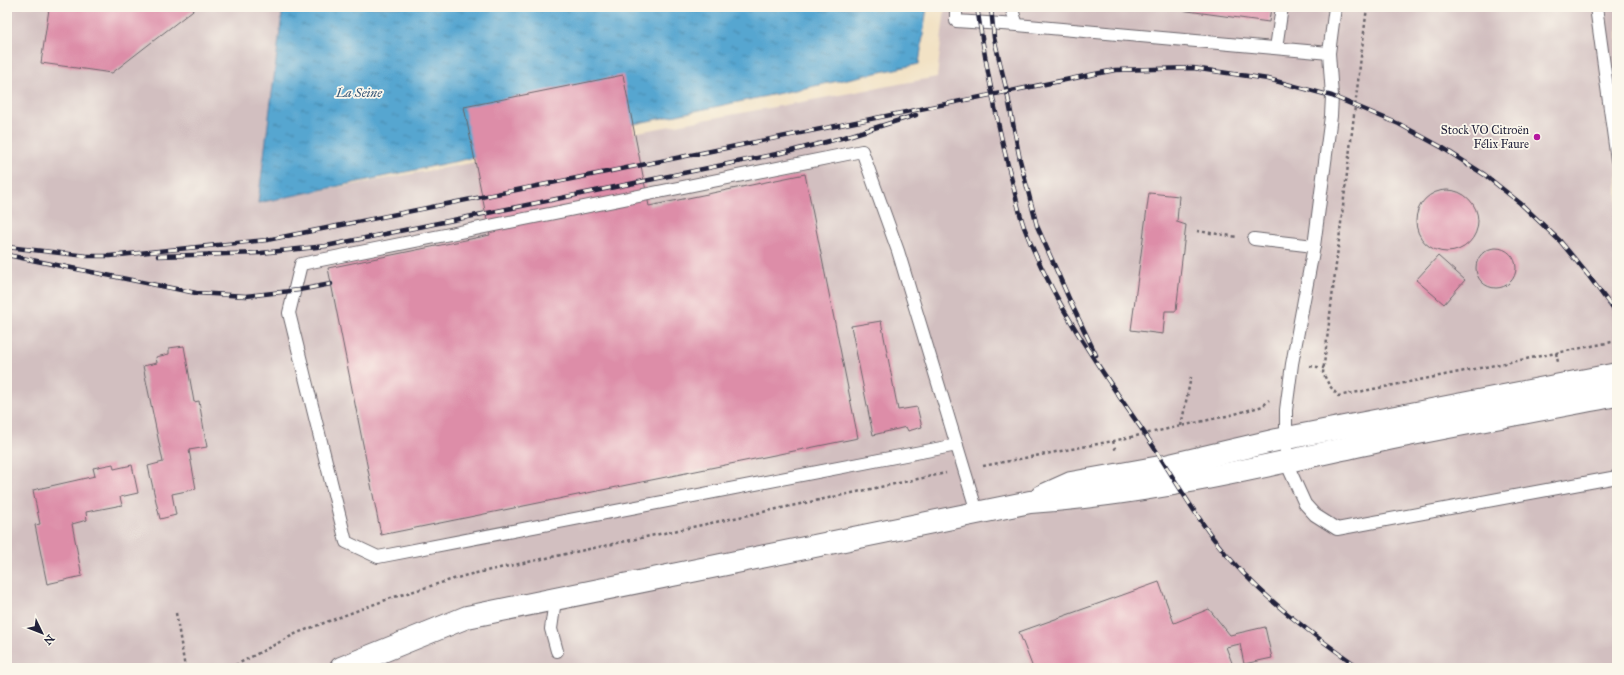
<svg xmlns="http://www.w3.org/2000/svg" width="1624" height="675" font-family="'IM FELL Great Primer',serif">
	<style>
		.industrial { fill: #d2bfc0 }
		.water { fill: url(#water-ripples); stroke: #3c6486 }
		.building { fill: #dd8da8 }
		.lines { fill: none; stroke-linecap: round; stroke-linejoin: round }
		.service-casing { stroke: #6b656b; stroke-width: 14 }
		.minor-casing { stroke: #6b656b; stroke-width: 24 }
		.path { stroke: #6b656b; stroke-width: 2.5; stroke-dasharray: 3 3; stroke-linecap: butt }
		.service { stroke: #fff; stroke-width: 12 }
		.minor { stroke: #fff; stroke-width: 22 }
		.rail-casing { stroke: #22223b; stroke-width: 4.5 }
		.rail { stroke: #fbf7ec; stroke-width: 3; stroke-dasharray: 9; stroke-linecap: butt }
		.poi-dot { fill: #b5179e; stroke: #fbf7ec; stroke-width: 1.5 }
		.labels { text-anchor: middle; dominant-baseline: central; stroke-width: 3.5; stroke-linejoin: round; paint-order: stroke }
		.poi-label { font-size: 12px; fill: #22223b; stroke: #fbf7ec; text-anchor: end }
		.water-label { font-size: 13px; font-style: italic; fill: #375777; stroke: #fbf7ec }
	</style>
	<defs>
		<pattern id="water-ripples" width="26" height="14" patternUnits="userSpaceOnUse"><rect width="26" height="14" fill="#56a6d0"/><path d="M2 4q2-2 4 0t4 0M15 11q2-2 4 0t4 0" fill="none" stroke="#4787aa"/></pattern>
	</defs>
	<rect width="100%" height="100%" fill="#fbf7ec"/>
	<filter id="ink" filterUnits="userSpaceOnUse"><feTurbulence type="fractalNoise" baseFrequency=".025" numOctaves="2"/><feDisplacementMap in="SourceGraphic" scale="8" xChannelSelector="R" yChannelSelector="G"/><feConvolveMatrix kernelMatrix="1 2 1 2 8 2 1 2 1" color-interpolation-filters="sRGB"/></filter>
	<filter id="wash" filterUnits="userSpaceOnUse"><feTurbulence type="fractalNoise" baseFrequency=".012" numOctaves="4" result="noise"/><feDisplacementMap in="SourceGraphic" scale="16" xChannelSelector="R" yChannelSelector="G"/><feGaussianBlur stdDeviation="0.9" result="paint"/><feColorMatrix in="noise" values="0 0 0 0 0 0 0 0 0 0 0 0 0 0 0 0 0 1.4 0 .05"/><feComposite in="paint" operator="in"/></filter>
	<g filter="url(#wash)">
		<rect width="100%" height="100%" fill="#f2e2c5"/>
		<polygon class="industrial" points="7,7 283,7 259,202 937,77 945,7 1617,7 1617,668 7,668"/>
		<polygon class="water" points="283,7 927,7 919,64 258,203"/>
		<g id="blocks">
			<g class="building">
				<polygon points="47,7 197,7 112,73 41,63 49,9"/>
				<polygon points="1158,7 1271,7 1269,22"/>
				<polygon points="623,75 649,206 805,174 858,438 381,535 328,268 490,235 464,107"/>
				<circle cx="1447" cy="221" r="31"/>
				<polygon points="1149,193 1179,196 1177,222 1186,225 1176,311 1165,311 1163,334 1131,330"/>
				<circle cx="1496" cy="268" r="20"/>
				<polygon points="1438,256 1465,280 1444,304 1416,280"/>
				<polygon points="881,321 898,410 917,407 922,427 908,431 906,427 873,435 851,326"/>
				<polygon points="184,346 194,402 199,401 207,447 189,450 196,489 172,494 176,515 160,519 148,466 163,462 143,366 157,363 156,357 169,354 169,348"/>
				<polygon points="113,464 114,469 132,465 138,493 120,497 122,505 86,512 87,520 72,524 82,576 47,584 35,525 40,524 33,490 95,476 93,468"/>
				<polygon points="1159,582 1174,623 1209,609 1230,635 1265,627 1272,658 1244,664 1240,644 1226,647 1234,668 1033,668 1019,632"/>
			</g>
		</g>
	</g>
	<g filter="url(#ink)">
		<use href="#blocks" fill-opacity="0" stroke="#6b656b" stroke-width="1"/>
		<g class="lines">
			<defs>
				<g id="service">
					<polyline points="956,7 956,21 1017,25 1329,53"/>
					<polyline points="1011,7 1017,25"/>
					<polyline points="1335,7 1329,53 1332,96 1331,116 1314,246 1292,364 1286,410 1286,462 1305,504 1315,515 1337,529 1617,477"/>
					<polyline points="1596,7 1617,160"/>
					<polyline points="1276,48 1282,7"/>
					<polyline points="1254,239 1314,246"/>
					<polyline points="957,445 378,557 346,542 289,313 301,264 862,151 898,251 977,512"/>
					<polyline points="555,600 551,629 557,651"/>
				</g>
				<g id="minor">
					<polyline points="1042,496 1071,483 1166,466 1277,440 1617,374"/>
					<path d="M341,668L467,617L1030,502C1152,494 1269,465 1388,439C1464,423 1541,410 1617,395"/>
				</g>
			</defs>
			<use href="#service" class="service-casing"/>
			<use href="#minor" class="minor-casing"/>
			<g class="path">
				<polyline points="1367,7 1323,373 1329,385 1338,396 1617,341"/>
				<polyline points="1197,231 1238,237"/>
				<polyline points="1556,353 1558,362"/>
				<polyline points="1310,366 1324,368"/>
				<polyline points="1181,426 1191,377"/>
				<polyline points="1113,441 1116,452"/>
				<polyline points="983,466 1113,441 1231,415 1263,406 1269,400"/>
				<polyline points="176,613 185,668"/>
				<polyline points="230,668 297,633 391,598 467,575 946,473"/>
			</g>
			<use href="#service" class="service"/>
			<use href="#minor" class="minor"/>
			<defs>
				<g id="rail">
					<path d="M977,7C986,66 997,124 1012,181C1016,197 1019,213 1024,227C1052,300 1097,365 1141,428C1166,464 1187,503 1213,538C1252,590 1307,631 1360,668"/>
					<polyline points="991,7 994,38 1007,92 1020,160 1037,226 1071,303 1096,355"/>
					<polyline points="7,247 87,256 110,256 267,240 1115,70 1193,68 1268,79 1332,96 1399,124 1443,148 1485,175 1520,203 1560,241 1588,275 1617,314"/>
					<polyline points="7,255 196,293 246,296 299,290 331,284"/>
					<polyline points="158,256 261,253 326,246 791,151 845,137 916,115"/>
				</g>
			</defs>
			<use href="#rail" class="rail-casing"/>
			<use href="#rail" class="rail"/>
		</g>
	</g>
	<circle class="poi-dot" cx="1537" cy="137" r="4"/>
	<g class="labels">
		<g class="poi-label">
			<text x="1529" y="130">Stock VO Citroën<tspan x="1529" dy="14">Félix Faure</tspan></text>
		</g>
		<g class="water-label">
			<text x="359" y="93">La Seine</text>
		</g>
	</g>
	<rect width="1624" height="675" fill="none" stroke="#fbf7ec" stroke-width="24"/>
	<g transform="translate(42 633) rotate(133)" stroke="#fbf7ec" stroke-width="3" paint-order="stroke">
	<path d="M0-3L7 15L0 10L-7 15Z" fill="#22223b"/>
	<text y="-6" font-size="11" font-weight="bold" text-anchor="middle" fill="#22223b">N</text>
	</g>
</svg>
